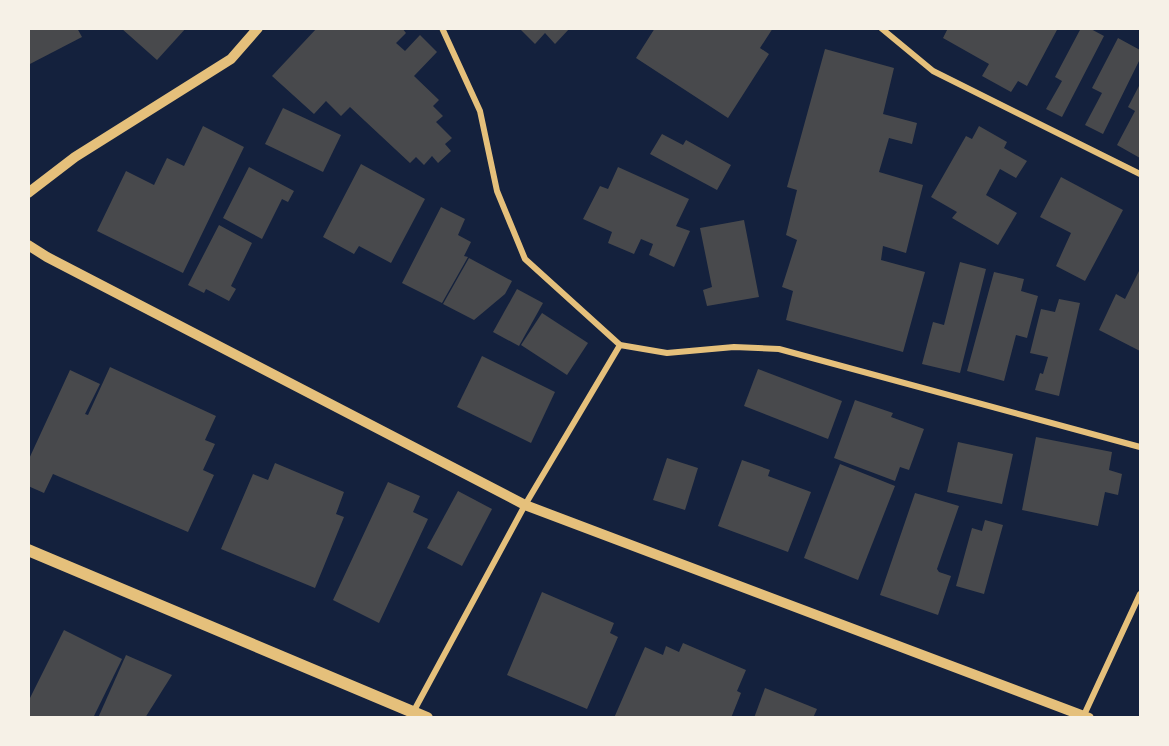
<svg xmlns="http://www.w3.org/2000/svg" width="1169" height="746" font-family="'Noto Sans',sans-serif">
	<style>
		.building { fill: #48494c }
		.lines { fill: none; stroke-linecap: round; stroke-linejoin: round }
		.minor { stroke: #e5c07b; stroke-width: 6 }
		.tertiary { stroke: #e5c07b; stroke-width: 10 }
		.secondary { stroke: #e5c07b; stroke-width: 12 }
	</style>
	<rect width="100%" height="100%" fill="#14213d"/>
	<g class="building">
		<polygon points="28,28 77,28 82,37 28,65"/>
		<polygon points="121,28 186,28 157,60"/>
		<polygon points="317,28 402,28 406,33 396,43 405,51 420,35 437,52 414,76 439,100 433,106 443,116 436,122 452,138 445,144 451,151 438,163 432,156 424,165 416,157 410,163 350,107 341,116 326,101 314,114 272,76"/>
		<polygon points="519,28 570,28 555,44 545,33 535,44"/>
		<polygon points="655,28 773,28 760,48 769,54 728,118 636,58"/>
		<polygon points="948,28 1058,28 1027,86 1018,81 1011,92 982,76 989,64 943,38"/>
		<polygon points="1081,28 1089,28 1104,36 1062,117 1046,109 1062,81 1055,77"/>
		<polygon points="1118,38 1140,50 1140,59 1103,134 1085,125 1102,93 1092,88"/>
		<polygon points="825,49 894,68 883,114 917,123 912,144 889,138 879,172 923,185 906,253 883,246 881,260 925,272 903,352 786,320 793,291 782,287 797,240 786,235 797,190 787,187"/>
		<polygon points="1140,84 1140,158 1117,145 1135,111 1128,107"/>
		<polygon points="283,108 341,135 323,172 265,144"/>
		<polygon points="203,126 244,147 183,273 97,231 126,171 154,185 167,158 184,166"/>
		<polygon points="979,126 1007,142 1004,148 1027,161 1016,178 1000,169 986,195 1017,213 998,245 952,218 957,212 931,197 966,136 972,139"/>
		<polygon points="662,134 683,145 686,140 731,165 717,190 650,154"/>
		<polygon points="361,164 425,199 391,263 359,246 354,254 323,237"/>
		<polygon points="249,167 294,191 288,202 282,199 262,239 223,218"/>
		<polygon points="618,167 689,199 676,226 690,231 674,267 649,255 653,244 641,239 634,254 608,243 612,232 583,219 600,186 608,189"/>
		<polygon points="1061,177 1123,210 1085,281 1056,266 1071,233 1040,217"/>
		<polygon points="441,207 465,219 458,235 471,242 464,256 468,257 442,303 402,283"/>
		<polygon points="744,220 759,297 707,306 703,290 712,287 700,228"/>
		<polygon points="219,225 252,243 231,286 236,289 229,301 206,289 204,293 188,285"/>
		<polygon points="469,258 512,281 505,294 474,320 443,304"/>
		<polygon points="960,262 986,269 960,373 922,364 933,322 944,325"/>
		<polygon points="1140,269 1140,351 1099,330 1116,294 1125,299"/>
		<polygon points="994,272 1024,279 1021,291 1038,296 1027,338 1016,335 1004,381 967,371"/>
		<polygon points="517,289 543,303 519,346 493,332"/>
		<polygon points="1059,299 1080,303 1059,396 1035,390 1040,373 1043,374 1048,357 1030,353 1041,309 1055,312"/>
		<polygon points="542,313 588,343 567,375 521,345"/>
		<polygon points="482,356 555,392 531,443 457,407"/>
		<polygon points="110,367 216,416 205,440 215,444 203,470 214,475 188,532 53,474 44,493 28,486 28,461 70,370 100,384 85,414 88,415"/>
		<polygon points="758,369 842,401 828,439 744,406"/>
		<polygon points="855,400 893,413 891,417 924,429 909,470 900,467 895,481 834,458"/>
		<polygon points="1036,437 1112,452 1109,470 1122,474 1118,495 1105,492 1098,526 1022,510"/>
		<polygon points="958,442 1013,454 1002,504 947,492"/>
		<polygon points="667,458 698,468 685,510 653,500"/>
		<polygon points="742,460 770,470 768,476 811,492 788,552 718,526"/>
		<polygon points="275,463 344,492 336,514 344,517 315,588 221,549 253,474 268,480"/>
		<polygon points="840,464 895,486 858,580 804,558"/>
		<polygon points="388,482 420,496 413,512 428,519 379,623 333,600"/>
		<polygon points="458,491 492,509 462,566 427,548"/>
		<polygon points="915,493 959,506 937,569 939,572 951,576 938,615 880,595"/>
		<polygon points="985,520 1003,525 984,594 956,586 972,528 982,531"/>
		<polygon points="542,592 614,623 610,633 618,637 587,709 507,675"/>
		<polygon points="64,630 122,659 93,718 28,718 28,702"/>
		<polygon points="683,643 746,670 737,691 741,693 731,718 614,718 645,647 663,655 666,646 679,652"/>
		<polygon points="126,655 172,675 145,718 98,718"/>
		<polygon points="765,688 817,709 813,718 754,718"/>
	</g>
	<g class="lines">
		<g class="minor">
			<polyline points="442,28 480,111 497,191 525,259 620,345 667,353 734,347 779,349 1140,447"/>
			<polyline points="881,28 933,71 1140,174"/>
			<polyline points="1084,715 1140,594"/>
			<polyline points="410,718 525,505 620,345"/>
		</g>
		<g class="tertiary">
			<polyline points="28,193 75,157 231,59 258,28"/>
			<polyline points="28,245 47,257 525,505 1089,718"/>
		</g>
		<polyline class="secondary" points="28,550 427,718"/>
	</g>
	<rect width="1169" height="746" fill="none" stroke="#f6f1e7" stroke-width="60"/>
</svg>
